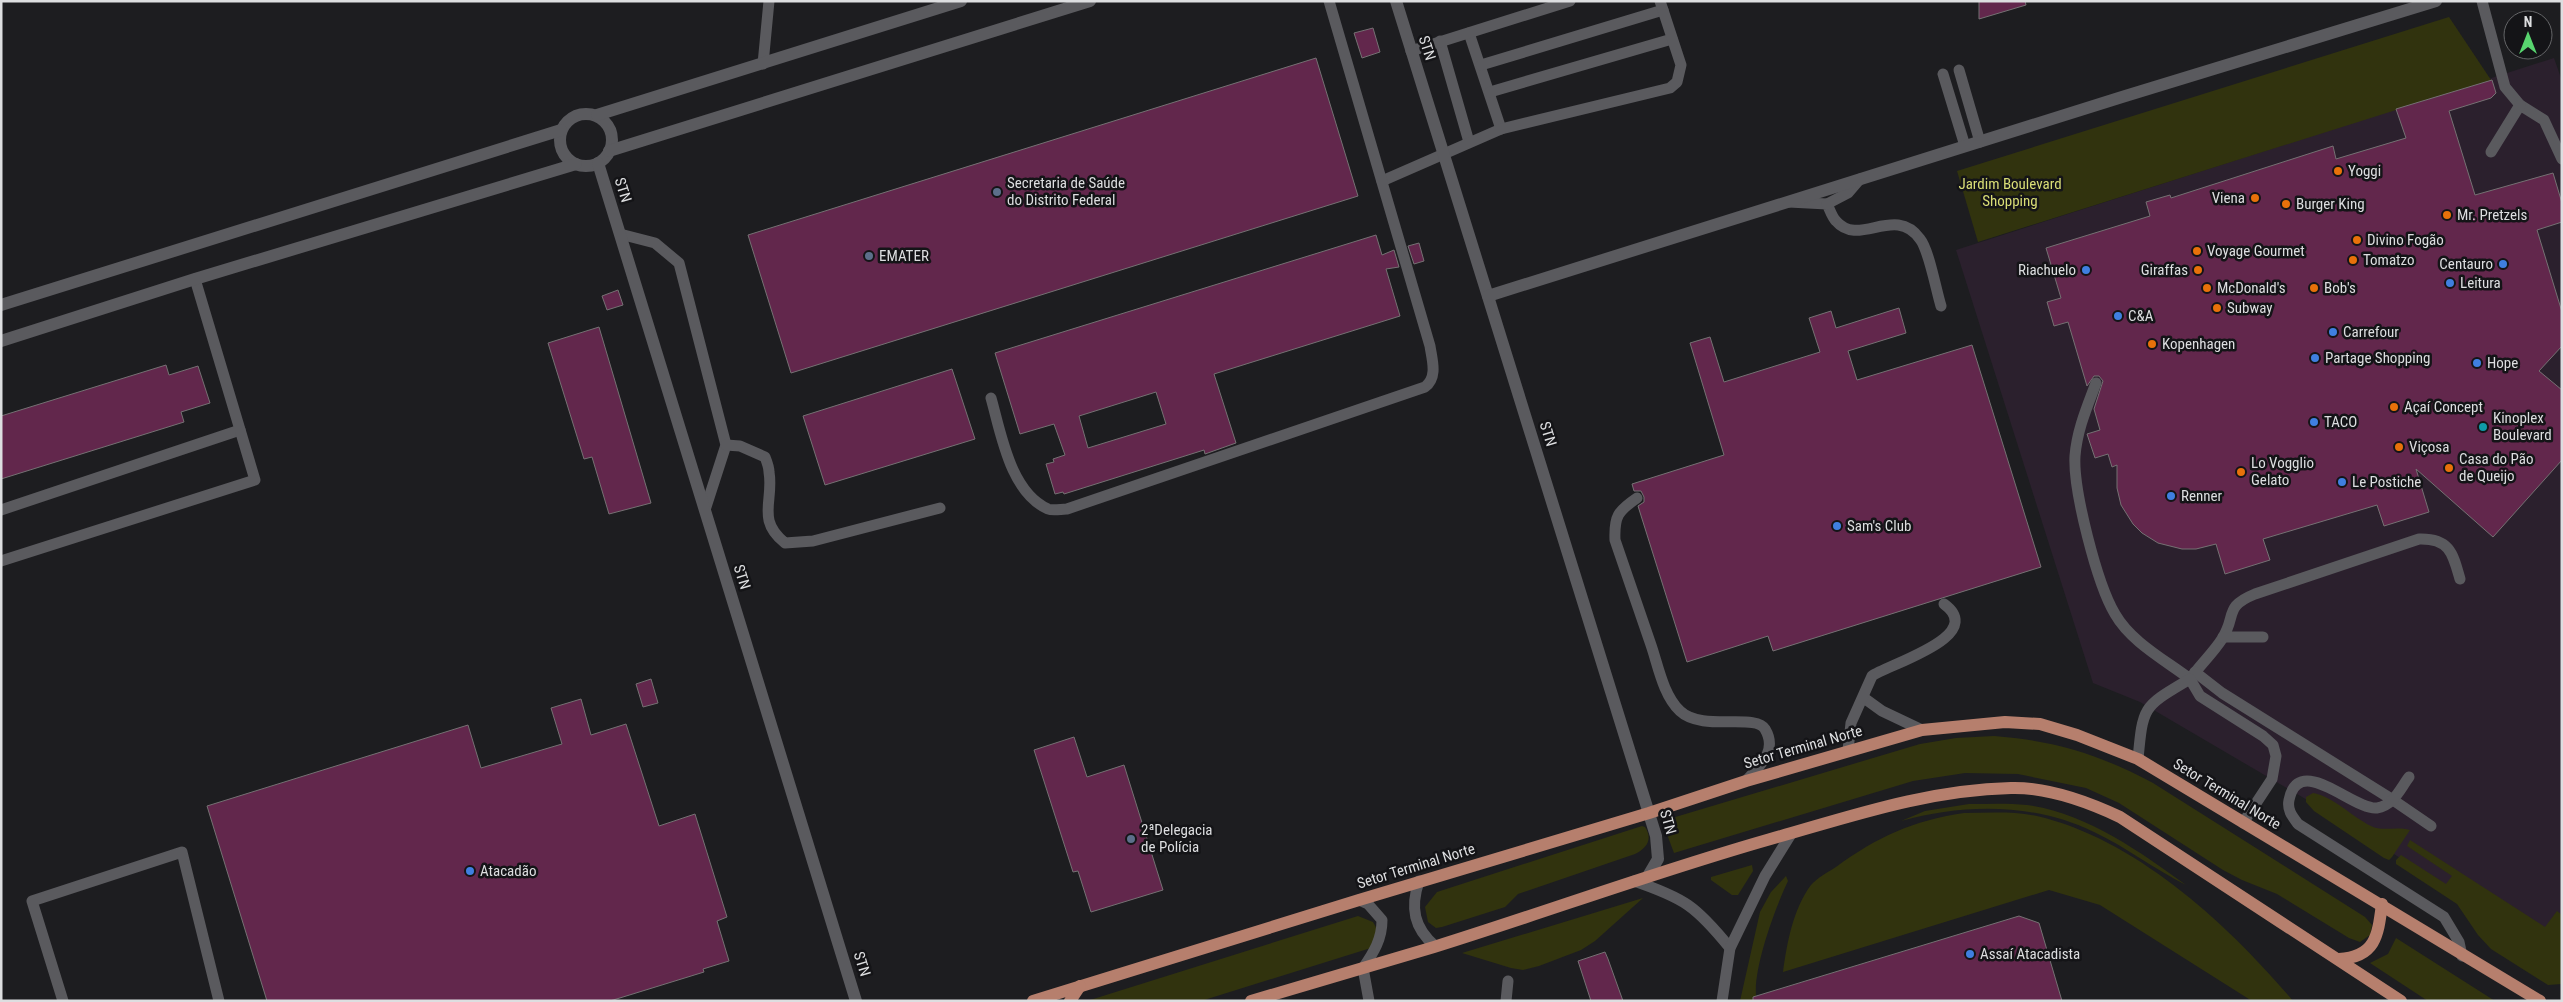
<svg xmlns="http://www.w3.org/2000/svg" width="2563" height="1002" font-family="'Roboto Condensed',sans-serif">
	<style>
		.commercial { fill: #2b202d }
		.green { fill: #31330e }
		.building { fill: #62274c; stroke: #757173; fill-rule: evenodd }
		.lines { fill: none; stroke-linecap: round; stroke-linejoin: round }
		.lane { stroke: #5a5a5e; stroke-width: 11 }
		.street { stroke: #5a5a5e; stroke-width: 12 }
		.primary { stroke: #b67f6d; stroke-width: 12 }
		.food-dot { fill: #e8710a; stroke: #141417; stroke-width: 2 }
		.service-dot { fill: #5c6f8a; stroke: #141417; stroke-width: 2 }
		.shop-dot { fill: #3f7fe0; stroke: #141417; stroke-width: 2 }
		.culture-dot { fill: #0f9aa8; stroke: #141417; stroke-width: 2 }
		.labels { text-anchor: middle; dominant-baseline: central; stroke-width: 5; stroke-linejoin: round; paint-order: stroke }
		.street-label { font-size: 15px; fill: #dddee0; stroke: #141417 }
		.poi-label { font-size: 15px; fill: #dddee0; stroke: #141417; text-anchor: start }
		.park-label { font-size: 15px; fill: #d9dd76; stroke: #141417 }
	</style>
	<rect width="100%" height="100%" fill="#1d1d20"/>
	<polygon class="commercial" points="2554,58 2562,81 2562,958 2558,963 2394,854 2314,804 2140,702 2093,683 1956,250"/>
	<g class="green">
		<polygon points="2449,17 2491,80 1978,242 1957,171"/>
		<path d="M1994,736C2056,741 2098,754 2153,783L2365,917L2372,925L2370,935L2360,942L2349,938L2277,894L2242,880L2223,870L2119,803L2086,788L2018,774L1965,773L1913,781L1674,853L1662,821L1920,744L1956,738Z"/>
		<path d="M2313,793C2333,796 2352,817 2371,826C2382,832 2396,826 2410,830L2392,857L2389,860L2384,858L2314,811L2306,802V797Z"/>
		<path d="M1969,804C1988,804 2008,803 2027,805C2086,813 2139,851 2186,885C2154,869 2126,847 2094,832C2034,803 1965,803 1901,821L1925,811Z"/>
		<path d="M1964,813C1988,813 2013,811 2037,816C2136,839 2229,925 2293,1001H2252L2100,905L2049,890L1783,972C1787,943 1793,909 1811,885C1817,878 1828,872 1836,867C1879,836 1912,821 1964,813Z"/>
		<path d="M1642,826L1645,827C1653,839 1647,848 1635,854L1518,894L1505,907L1442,927L1436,928L1428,922L1425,907L1437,892Z"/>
		<polygon points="2410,840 2545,927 2557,911 2562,915 2562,984 2548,985 2491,949 2478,935 2457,904 2396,864 2396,860 2401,855 2446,884 2452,876 2407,846"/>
		<polygon points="1752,865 1753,871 1738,895 1732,895 1711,880 1711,877"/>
		<path d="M1786,876L1788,881C1776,906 1750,975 1757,1001H1740L1760,912L1771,892Z"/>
		<polygon points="1643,898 1595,941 1581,950 1539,966 1523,970 1511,968 1462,953"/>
		<polygon points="1358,916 1373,922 1378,931 1374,947 1201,1001 1087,1001"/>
		<polygon points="2396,938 2495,1001 2428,1001 2370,963 2388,954"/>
	</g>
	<g class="building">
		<polygon points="1979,1 2025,1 2026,5 1979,19"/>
		<polygon points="1373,28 1380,52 1362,58 1354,33"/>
		<polygon points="1316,58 1358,196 791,373 748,235"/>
		<polygon points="2492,80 2496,93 2491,98 2449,111 2475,195 2553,173 2562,203 2562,222 2537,230 2562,312 2562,346 2539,371 2562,390 2562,460 2493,537 2416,469 2429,512 2384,526 2377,505 2263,539 2270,560 2225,574 2216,544 2196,549 2182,549 2158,543 2142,533 2133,524 2121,505 2117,488 2117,465 2112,467 2108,454 2095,458 2087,434 2100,430 2094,409 2103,381 2099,376 2094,376 2087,386 2068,322 2054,326 2047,302 2061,298 2046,248 2150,216 2146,202 2163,197 2170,195 2171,198 2333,146 2336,159 2406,138 2396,109"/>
		<path d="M1376,235L1382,255L1394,250L1399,267L1386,269L1400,316L1214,374L1236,443L1205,454L1204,450L1064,494L1063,492L1055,494L1046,464L1054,462L1053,459L1065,455L1054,424L1020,434L995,353ZM1156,392L1166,424L1088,448L1079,416Z"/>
		<polygon points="1419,243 1424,261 1414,264 1408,246"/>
		<polygon points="618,290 623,305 607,310 602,296"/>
		<polygon points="1899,308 1906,333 1848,351 1857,380 1972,345 2041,567 1773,651 1768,636 1687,662 1638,506 1644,502 1644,497 1641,491 1634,491 1632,484 1724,455 1690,343 1710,337 1724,382 1820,352 1809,318 1831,311 1836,328"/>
		<polygon points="599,327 651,503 609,514 592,457 584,459 548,343"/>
		<polygon points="166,365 169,375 198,366 210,403 181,412 184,422 1,479 1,416"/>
		<polygon points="952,369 975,439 825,485 803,416"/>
		<polygon points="651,679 658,703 643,707 636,684"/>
		<polygon points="581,699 591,735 626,724 659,826 695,814 727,917 717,921 729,961 703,969 704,972 610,1001 267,1001 207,806 468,725 481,768 562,744 551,708"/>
		<polygon points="1074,737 1087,777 1124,765 1163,890 1091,912 1078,871 1073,872 1034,750"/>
		<polygon points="2019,916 2039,923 2062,1001 1753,1001 1753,997"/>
		<polygon points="1605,952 1608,959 1623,1001 1591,1001 1578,961"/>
	</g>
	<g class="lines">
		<g class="lane">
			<polyline points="2482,1 2505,87 2520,105 2544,120 2562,159"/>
			<polyline points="1469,33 1501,129"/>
			<polyline points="1440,41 1469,142"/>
			<polyline points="1411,51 1570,1"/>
			<polyline points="763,64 769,1"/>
			<polyline points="1481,65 1663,10"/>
			<polyline points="1959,70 1980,142"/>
			<polyline points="1943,74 1965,146"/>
			<polyline points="1490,92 1672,39"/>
			<polyline points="2491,152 2520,105"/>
			<polyline points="1382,181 1501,129 1670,88 1677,82 1681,65 1660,1"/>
			<path d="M1789,202L1827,204C1830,210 1832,217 1836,221C1859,248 1895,204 1920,239C1929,250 1936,290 1941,306"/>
			<polyline points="1827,204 1848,193 1860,179"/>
			<polyline points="620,234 655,243 679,263 726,445 705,510"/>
			<path d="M2096,383C2087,407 2077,430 2075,456C2073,490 2097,584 2115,614C2131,642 2165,660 2190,679C2200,665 2213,653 2222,639C2237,616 2223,607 2255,594L2419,539C2450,538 2453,554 2460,579"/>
			<path d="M991,398C1001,433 1010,492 1048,509C1053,511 1061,509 1067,509L1425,387C1438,377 1432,360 1430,346L1329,1"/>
			<path d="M726,445L740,446L765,457C767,462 769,467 769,472C774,501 756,520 785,543L813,541L940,508"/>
			<path d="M1637,498C1618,511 1614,516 1615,540C1627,575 1639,610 1651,645C1658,665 1663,695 1680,711C1702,732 1756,713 1765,729C1778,751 1760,765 1746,781"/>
			<polyline points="1,510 240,430"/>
			<polyline points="1,561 255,480 195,279"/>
			<polyline points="2223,637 2263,637"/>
			<polyline points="2195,672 2222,693 2393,800 2431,826"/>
			<polyline points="1864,698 1882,711 1922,730"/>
			<path d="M1848,750L1851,723L1872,676C1889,664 1988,636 1944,604"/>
			<path d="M2138,759C2143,705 2143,707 2190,679L2200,696L2263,736L2273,745L2276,756L2272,779L2243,823"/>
			<path d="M2409,777C2400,789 2393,806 2377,808C2354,811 2299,752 2289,800C2287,810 2292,816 2298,824L2444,917L2459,942L2462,956"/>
			<path d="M1419,881C1410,908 1414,928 1435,946"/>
			<path d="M1634,881C1684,898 1696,906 1730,948"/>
			<path d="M1359,900L1368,904L1382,920C1382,939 1374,952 1363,968L1369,1001"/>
			<polyline points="63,1001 32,901 182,852 219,1001"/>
			<polyline points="1506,1001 1508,981"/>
			<polyline points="1722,1001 1730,948 1765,876 1791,834"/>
		</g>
		<g class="street">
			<polyline points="1396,1 1656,836 1658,859 1648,876"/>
			<circle cx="586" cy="140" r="26"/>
			<polyline points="597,115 961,1"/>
			<polyline points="609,151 1090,1"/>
			<polyline points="598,163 856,1001"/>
			<polyline points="1488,296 2122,97 2436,1"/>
			<polyline points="1,305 561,130"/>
			<polyline points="1,341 195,279 576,164"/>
		</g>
		<g class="primary">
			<path d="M2339,959C2376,957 2378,935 2382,904"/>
			<polyline points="1033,1001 1359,900 1649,813 1746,781 1922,730 2005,722 2040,724 2077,735 2138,759 2540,1001"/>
			<polyline points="1070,1001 1080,986"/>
			<path d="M1251,1001C1312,983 1373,965 1434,947C1546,912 1655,872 1767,840C1849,817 1925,790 2011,788C2048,787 2086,801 2120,817L2401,1001"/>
		</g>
	</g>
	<g class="food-dot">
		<circle cx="2338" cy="171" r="5"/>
		<circle cx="2255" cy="198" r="5"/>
		<circle cx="2286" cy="204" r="5"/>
		<circle cx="2447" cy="215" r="5"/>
		<circle cx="2357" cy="240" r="5"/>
		<circle cx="2197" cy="251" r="5"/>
		<circle cx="2353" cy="260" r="5"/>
		<circle cx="2198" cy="270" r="5"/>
		<circle cx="2207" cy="288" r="5"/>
		<circle cx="2314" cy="288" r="5"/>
		<circle cx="2217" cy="308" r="5"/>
		<circle cx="2152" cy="344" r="5"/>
		<circle cx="2394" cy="407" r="5"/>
		<circle cx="2399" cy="447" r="5"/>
		<circle cx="2449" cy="468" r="5"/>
		<circle cx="2241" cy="472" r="5"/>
	</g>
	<g class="service-dot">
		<circle cx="997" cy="192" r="5"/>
		<circle cx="869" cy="256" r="5"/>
		<circle cx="1131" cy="839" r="5"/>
	</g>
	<g class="shop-dot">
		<circle cx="2503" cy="264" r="5"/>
		<circle cx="2086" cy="270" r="5"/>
		<circle cx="2450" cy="283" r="5"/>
		<circle cx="2118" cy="316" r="5"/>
		<circle cx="2333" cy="332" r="5"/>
		<circle cx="2315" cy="358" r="5"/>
		<circle cx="2477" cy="363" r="5"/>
		<circle cx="2314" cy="422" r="5"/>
		<circle cx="2342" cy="482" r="5"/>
		<circle cx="2171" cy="496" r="5"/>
		<circle cx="1837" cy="526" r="5"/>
		<circle cx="470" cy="871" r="5"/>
		<circle cx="1970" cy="954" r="5"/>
	</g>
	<circle class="culture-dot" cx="2483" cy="427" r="5"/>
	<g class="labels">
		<g class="street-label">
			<text transform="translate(1427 48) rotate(72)">STN</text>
			<text transform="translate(623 190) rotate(73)">STN</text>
			<text transform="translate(1548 434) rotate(73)">STN</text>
			<text transform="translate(742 577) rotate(73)">STN</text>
			<text transform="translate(1803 747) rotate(-16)">Setor Terminal Norte</text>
			<text transform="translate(2227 794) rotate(31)">Setor Terminal Norte</text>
			<text transform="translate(1668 822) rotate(74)">STN</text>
			<text transform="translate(1416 866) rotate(-17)">Setor Terminal Norte</text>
			<text transform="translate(862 964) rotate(73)">STN</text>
		</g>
		<g class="poi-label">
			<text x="2348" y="171">Yoggi</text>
			<text x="1007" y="183">Secretaria de Saúde<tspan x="1007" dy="17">do Distrito Federal</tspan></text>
			<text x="2245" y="198" text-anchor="end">Viena</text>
			<text x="2296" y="204">Burger King</text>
			<text x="2457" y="215">Mr. Pretzels</text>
			<text x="2367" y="240">Divino Fogão</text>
			<text x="2207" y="251">Voyage Gourmet</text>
			<text x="879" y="256">EMATER</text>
			<text x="2363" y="260">Tomatzo</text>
			<text x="2493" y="264" text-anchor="end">Centauro</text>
			<text x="2076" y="270" text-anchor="end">Riachuelo</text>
			<text x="2188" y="270" text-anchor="end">Giraffas</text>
			<text x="2460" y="283">Leitura</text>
			<text x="2217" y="288">McDonald's</text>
			<text x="2324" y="288">Bob's</text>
			<text x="2227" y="308">Subway</text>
			<text x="2128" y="316">C&amp;A</text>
			<text x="2343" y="332">Carrefour</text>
			<text x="2162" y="344">Kopenhagen</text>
			<text x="2325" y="358">Partage Shopping</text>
			<text x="2487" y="363">Hope</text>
			<text x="2404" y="407">Açaí Concept</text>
			<text x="2493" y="418">Kinoplex<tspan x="2493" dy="17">Boulevard</tspan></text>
			<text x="2324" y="422">TACO</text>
			<text x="2409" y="447">Viçosa</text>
			<text x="2459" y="459">Casa do Pão<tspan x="2459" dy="17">de Queijo</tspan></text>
			<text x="2251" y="463">Lo Vogglio<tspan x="2251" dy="17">Gelato</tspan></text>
			<text x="2352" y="482">Le Postiche</text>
			<text x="2181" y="496">Renner</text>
			<text x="1847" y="526">Sam's Club</text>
			<text x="1141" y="830">2ªDelegacia<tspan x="1141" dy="17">de Polícia</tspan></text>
			<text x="480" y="871">Atacadão</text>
			<text x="1980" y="954">Assaí Atacadista</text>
		</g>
		<g class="park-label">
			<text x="2010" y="184">Jardim Boulevard<tspan x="2010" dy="17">Shopping</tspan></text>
		</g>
	</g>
	<rect width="2563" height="1002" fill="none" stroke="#dddee0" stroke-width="5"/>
	<g transform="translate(2528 35)"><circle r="24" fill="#141417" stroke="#646567"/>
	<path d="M0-4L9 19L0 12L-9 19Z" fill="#58d56f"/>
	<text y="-8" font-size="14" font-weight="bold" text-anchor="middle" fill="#dddee0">N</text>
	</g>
</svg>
